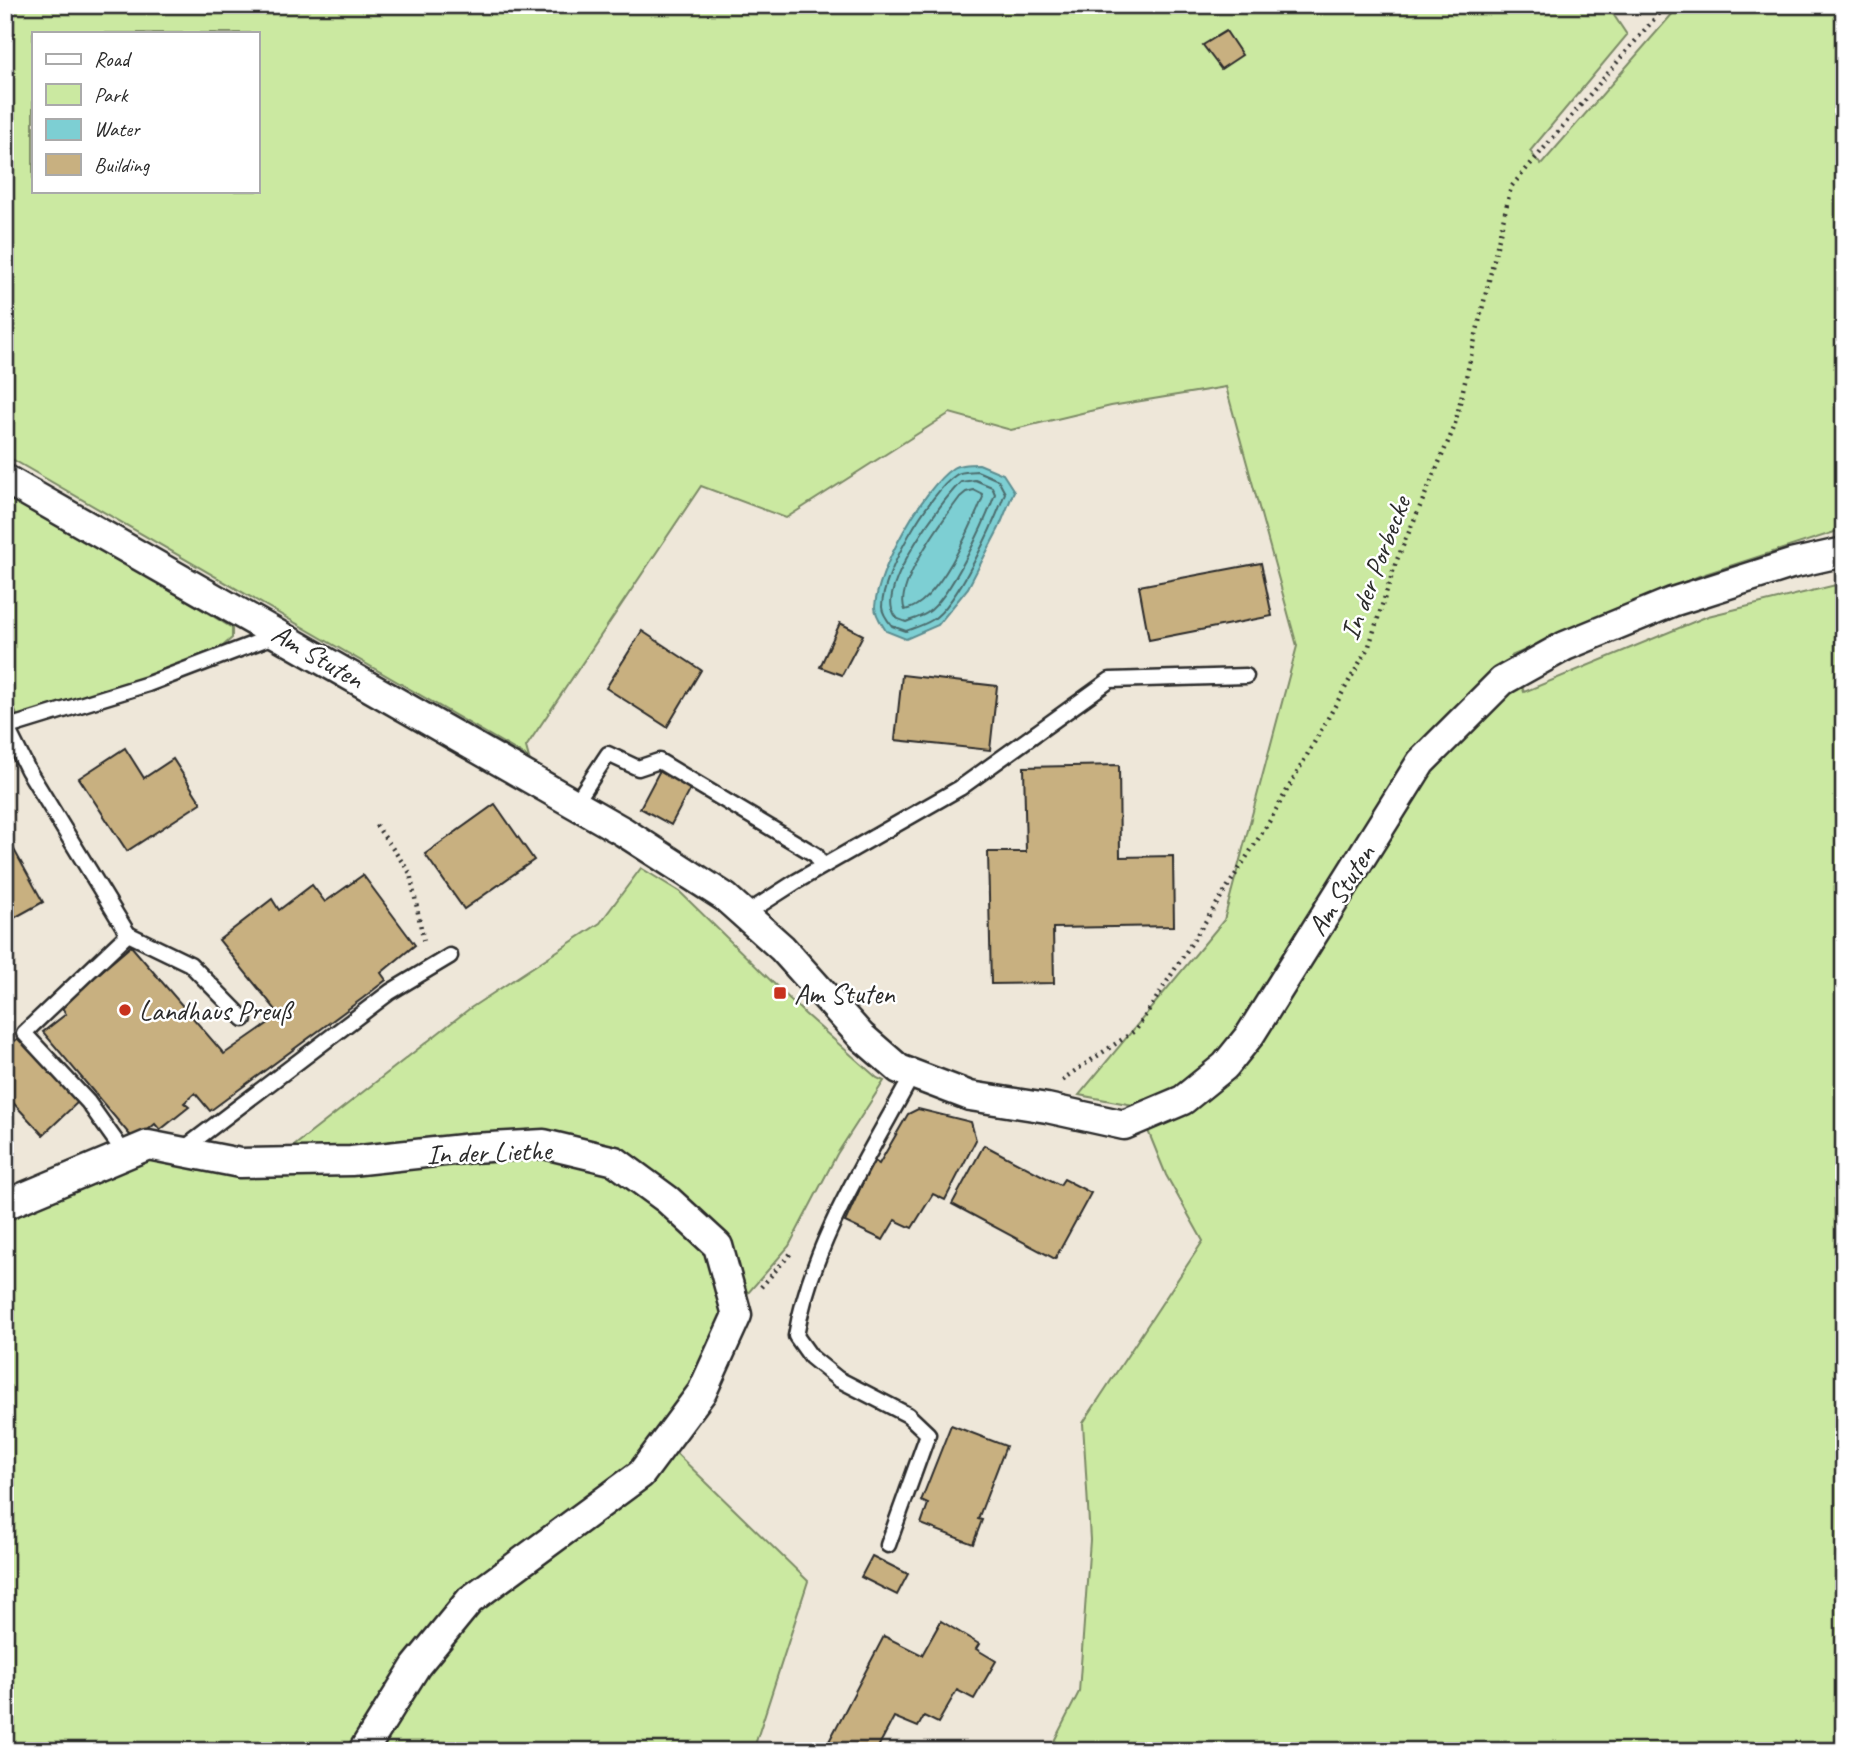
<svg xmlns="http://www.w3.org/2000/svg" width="1849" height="1756" font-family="Caveat,sans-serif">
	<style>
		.green { fill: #cbe9a1; stroke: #7b8a66; stroke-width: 2; fill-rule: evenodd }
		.water { fill: #7dcfd3; stroke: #5c8d90; stroke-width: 2 }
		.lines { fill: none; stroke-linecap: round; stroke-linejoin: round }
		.shore { stroke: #4c6d6e; stroke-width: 2 }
		.building { fill: #c8b080; stroke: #2b2b2b; stroke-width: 2 }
		.lane-casing { stroke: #2b2b2b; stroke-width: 19 }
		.street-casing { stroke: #2b2b2b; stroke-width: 33 }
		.path { stroke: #2b2b2b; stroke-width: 4.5; stroke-dasharray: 2 5; stroke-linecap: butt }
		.lane { stroke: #fff; stroke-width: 14 }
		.street { stroke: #fff; stroke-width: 28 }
		.poi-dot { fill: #c8321e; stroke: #fff; stroke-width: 2.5 }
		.labels { text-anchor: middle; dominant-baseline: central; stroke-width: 5; stroke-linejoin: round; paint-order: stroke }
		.street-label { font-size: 28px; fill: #2b2b2b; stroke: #fff }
		.poi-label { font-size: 28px; fill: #2b2b2b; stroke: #fff; text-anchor: start }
	</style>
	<rect width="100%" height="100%" fill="#eee7d9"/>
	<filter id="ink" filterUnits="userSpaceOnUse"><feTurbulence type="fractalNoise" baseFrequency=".0143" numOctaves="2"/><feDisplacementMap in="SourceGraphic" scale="14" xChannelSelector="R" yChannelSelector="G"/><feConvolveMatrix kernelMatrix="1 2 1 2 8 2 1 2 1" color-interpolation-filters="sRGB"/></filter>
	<g filter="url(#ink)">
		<g class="green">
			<path d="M5,5H1607L1627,35L1530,151L1541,165L1680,5H1844V529L1699,576L1511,656L1524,692L1708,616L1844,583V1751H1049L1079,1692L1090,1540L1083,1423L1203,1241L1166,1175L1138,1106L1079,1095L1224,920L1297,646L1226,387L1111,406L1011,430L950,413L786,518L701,486L526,747L529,758L5,455ZM33,33H257V191H33Z"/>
			<polygon points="5,493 91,541 232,628 232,638 216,652 147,677 18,717 13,707 5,703"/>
			<polygon points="641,868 680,892 805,1014 877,1078 884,1081 837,1154 789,1246 741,1301 725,1243 623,1155 285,1153 469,1009 600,923"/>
			<polygon points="151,1155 544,1155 608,1167 707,1253 726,1323 699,1390 640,1462 521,1548 354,1751 5,1751 5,1216"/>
			<polygon points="674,1451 808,1581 753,1751 373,1751 476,1605"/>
		</g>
		<path class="water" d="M979,464L1003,474L1014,491L999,528L968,588L938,625L906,639L886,631C882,624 875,615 875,607C877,571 923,488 953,468C959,464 971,464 979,464Z"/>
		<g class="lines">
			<g class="shore">
				<path d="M977,471L998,480L1005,493C994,523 958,604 932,620C924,625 914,628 906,631L892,626C888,621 882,613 882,607C882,574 929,493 956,475C961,471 970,472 977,471Z"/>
				<path d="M975,480L992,487L995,494C985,522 951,597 927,613C921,617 913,619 906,622L898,619C896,617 893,612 892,609C884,581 940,502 961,482Z"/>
				<path d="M974,490L982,494L983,497C971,527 938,604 905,610C893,586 945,517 960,497L966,492Z"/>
			</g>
		</g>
		<g class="building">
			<polygon points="1226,31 1242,55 1221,69 1203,45"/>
			<polygon points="1261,563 1272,616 1149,640 1139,586"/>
			<polygon points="840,623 863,635 842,675 820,667"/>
			<polygon points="642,631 701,670 667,727 606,688"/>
			<polygon points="902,675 997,686 990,750 895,740"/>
			<polygon points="125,748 144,778 173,759 201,803 127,851 79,778"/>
			<polygon points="1119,765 1120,857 1173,856 1174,926 1053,928 1054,983 991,984 988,852 1026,852 1024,767"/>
			<polygon points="660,770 691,787 671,825 640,808"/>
			<polygon points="495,804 534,860 464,909 425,854"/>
			<polygon points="7,837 43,902 5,923 5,838"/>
			<polygon points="363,875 415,945 381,973 386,980 363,998 210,1111 195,1093 184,1103 189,1107 160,1130 155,1124 135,1141 43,1032 66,1014 61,1006 131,946 224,1054 280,1015 219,940 272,899 279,910 312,885 325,902"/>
			<polygon points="18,1038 78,1102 43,1135 5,1094 5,1050"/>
			<polygon points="918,1109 971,1122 976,1140 945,1200 933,1194 912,1228 895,1220 883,1240 845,1222 873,1160 879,1164 908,1114"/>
			<polygon points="984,1145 1060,1185 1064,1179 1091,1193 1055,1259 952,1204"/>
			<polygon points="951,1425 1006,1446 978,1519 982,1520 973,1544 921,1524 928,1504 921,1501"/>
			<polygon points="872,1556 908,1574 897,1595 861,1577"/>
			<polygon points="941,1621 979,1644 976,1649 996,1661 974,1699 957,1690 938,1723 924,1716 918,1727 894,1717 876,1751 825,1749 884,1636 922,1655"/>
		</g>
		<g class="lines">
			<defs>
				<g id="lane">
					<polyline points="5,724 28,770 128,934 24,1033 88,1102 125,1154"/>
					<polyline points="5,728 148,684 279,634"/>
					<polyline points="575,804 608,754 638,768 659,761 816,855 822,866"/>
					<polyline points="744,915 797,881 960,788 1110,680 1246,676"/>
					<polyline points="128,934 190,964 244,1019"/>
					<polyline points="182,1150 390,992 450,956"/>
					<path d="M888,1545L928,1434L908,1415L838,1379L811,1357L796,1336C812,1242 868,1157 913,1074"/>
				</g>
				<g id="street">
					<polyline points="5,479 624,832 725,897 782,948 861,1036 899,1069 970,1096 1047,1108 1124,1125 1183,1100 1225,1066 1250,1035 1421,762 1502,681 1565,646 1672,602 1791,564 1844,552"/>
					<polyline points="5,1205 148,1145 240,1163 351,1161 472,1148 544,1144 615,1161 668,1200 718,1246 737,1315 702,1392 641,1474 470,1600 416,1666 363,1751"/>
				</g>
			</defs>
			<use href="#lane" class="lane-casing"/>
			<use href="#street" class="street-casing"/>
			<g class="path">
				<polyline points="376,825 410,873 424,943"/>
				<polyline points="1063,1081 1066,1077 1136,1030 1269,822 1369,646 1396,562 1454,428 1511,187 1666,5"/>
				<polyline points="761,1287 793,1251"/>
			</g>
			<use href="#lane" class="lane"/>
			<use href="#street" class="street"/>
		</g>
	</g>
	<g class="poi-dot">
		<rect x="773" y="986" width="14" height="14" rx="3.5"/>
		<circle cx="125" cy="1010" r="7"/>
	</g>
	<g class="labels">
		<g class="street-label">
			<text transform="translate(1375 568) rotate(-69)">In der Porbecke</text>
			<text transform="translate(318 656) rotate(30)">Am Stuten</text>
			<text transform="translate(1341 890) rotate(-58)">Am Stuten</text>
			<text transform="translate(489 1152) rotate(-2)">In der Liethe</text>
		</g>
		<g class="poi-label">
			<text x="794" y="993">Am Stuten</text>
			<text x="139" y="1010">Landhaus Preuß</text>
		</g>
	</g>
	<rect width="1849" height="1756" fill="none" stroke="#fff" stroke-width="28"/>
	<rect x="14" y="14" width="1821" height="1728" fill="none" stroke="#2b2b2b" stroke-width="2.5" filter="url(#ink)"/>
	<rect x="32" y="32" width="228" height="161" fill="#ffffff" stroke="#aaaaaa" stroke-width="2"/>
	<rect x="46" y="54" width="35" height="10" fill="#ffffff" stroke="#aaaaaa" stroke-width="2"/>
	<text x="94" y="66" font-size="21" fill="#2b2b2b">Road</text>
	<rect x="46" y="84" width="35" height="21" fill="#cbe9a1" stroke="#aaaaaa" stroke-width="2"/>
	<text x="94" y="102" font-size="21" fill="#2b2b2b">Park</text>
	<rect x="46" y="119" width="35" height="21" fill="#7dcfd3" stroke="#aaaaaa" stroke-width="2"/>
	<text x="94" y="136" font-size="21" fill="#2b2b2b">Water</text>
	<rect x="46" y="154" width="35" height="21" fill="#c8b080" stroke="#aaaaaa" stroke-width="2"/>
	<text x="94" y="172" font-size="21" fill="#2b2b2b">Building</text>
</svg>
